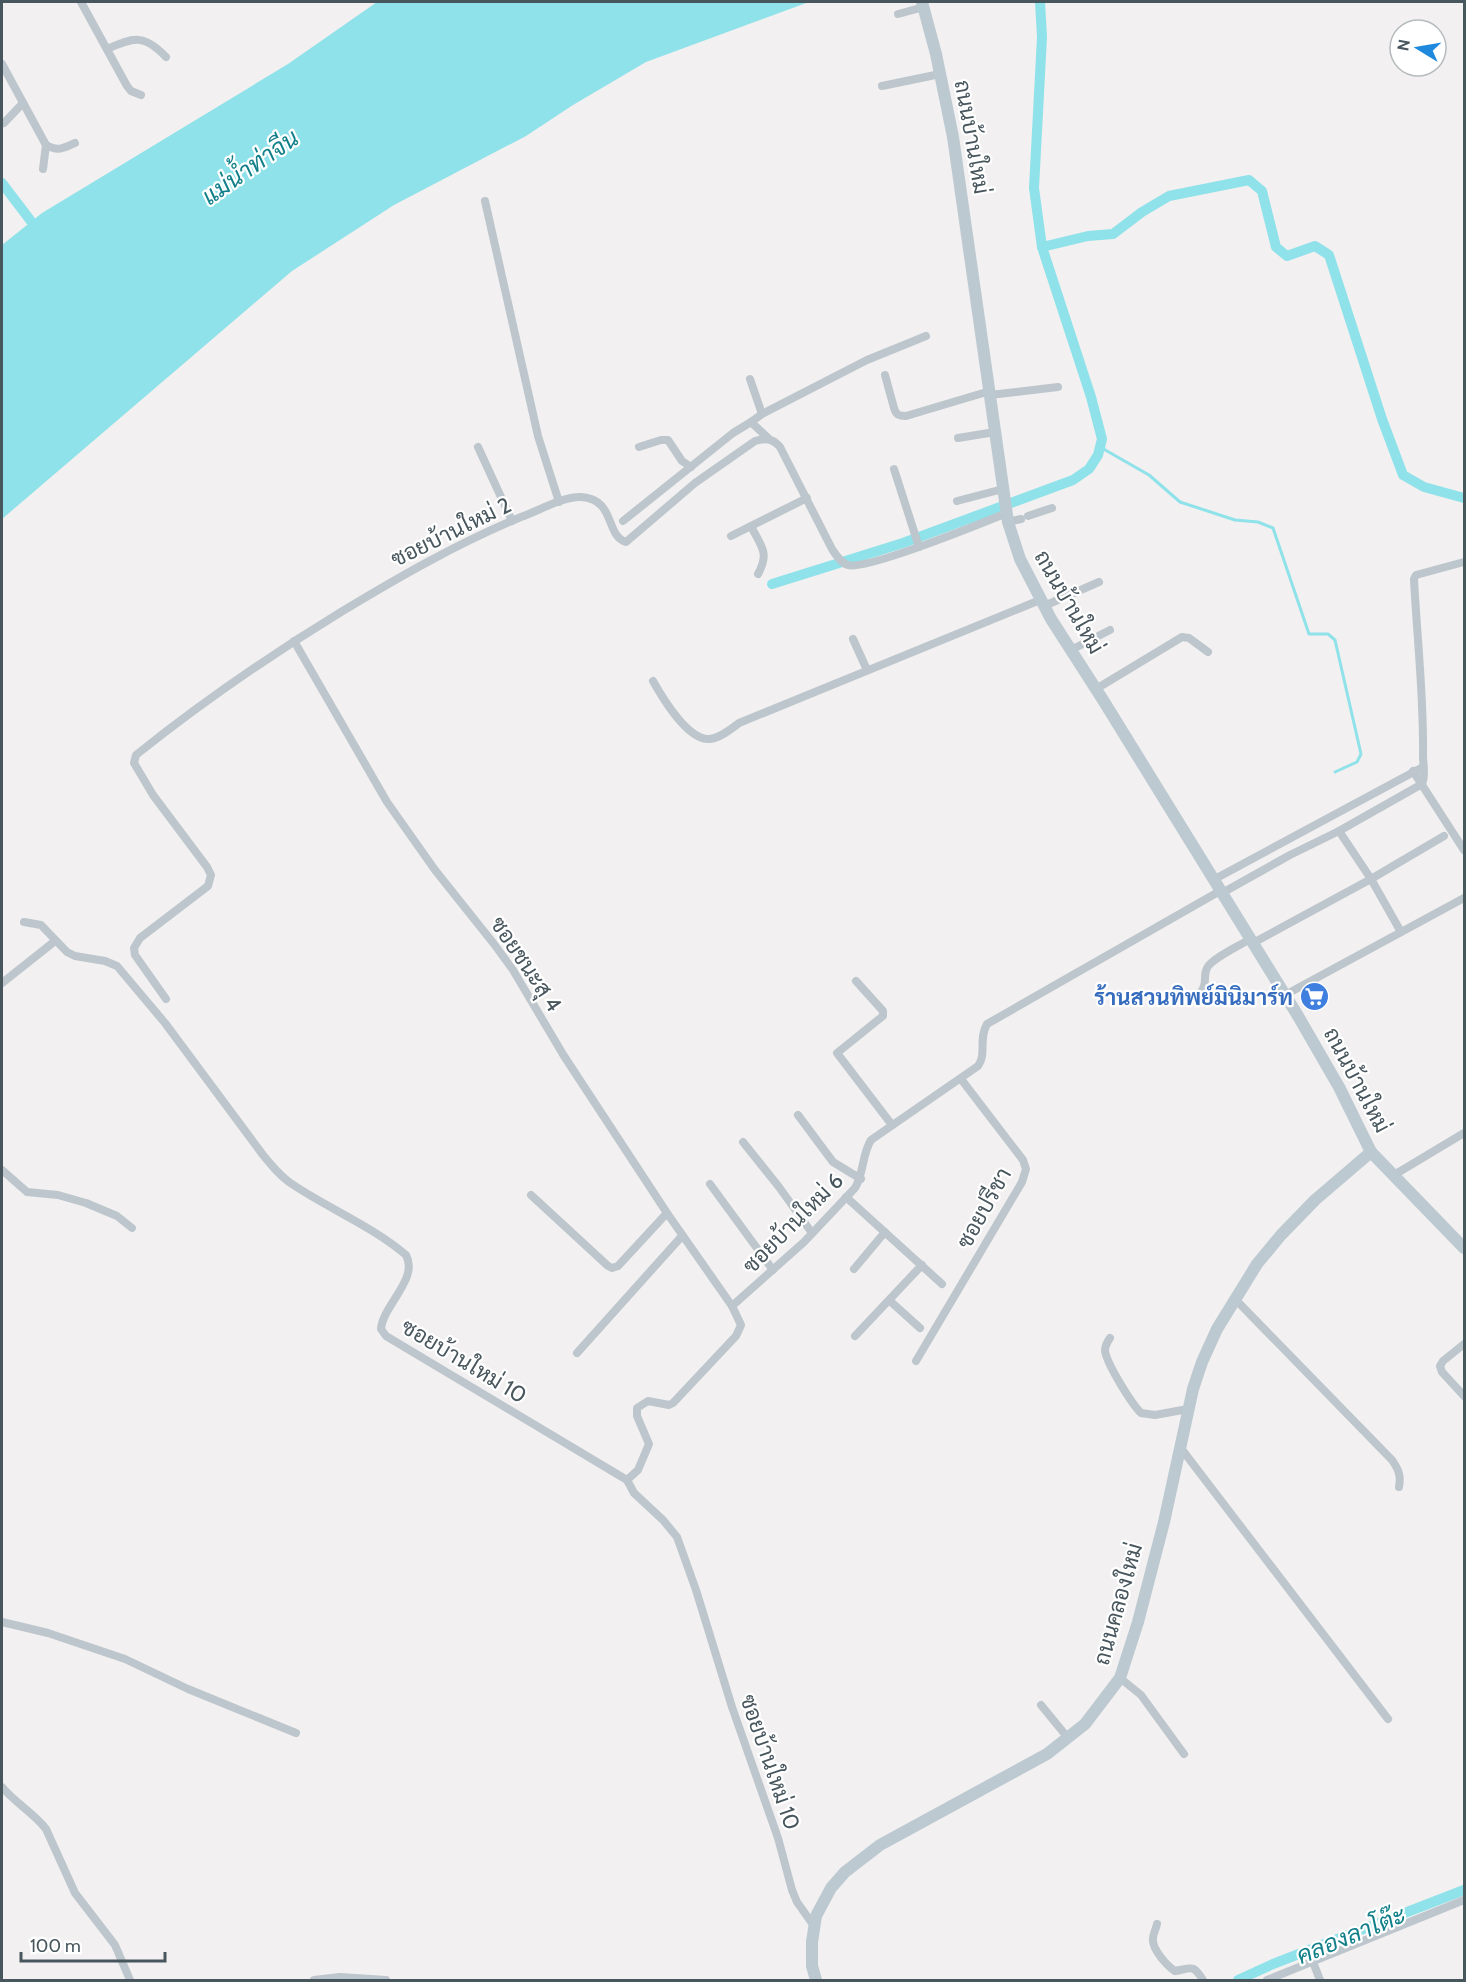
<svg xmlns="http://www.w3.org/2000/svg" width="1466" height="1982" font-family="Cabin,Sarabun,sans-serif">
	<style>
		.water { fill: #8fe2e9 }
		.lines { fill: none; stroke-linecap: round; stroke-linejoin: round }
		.stream { stroke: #8fe2e9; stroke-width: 3 }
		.canal { stroke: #8fe2e9; stroke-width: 10 }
		.street { stroke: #bcc6cc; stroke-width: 8 }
		.secondary { stroke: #bcc9d1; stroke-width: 12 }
		.labels { text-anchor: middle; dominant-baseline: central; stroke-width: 4.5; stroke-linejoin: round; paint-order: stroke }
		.street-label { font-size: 22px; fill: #48565d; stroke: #fff }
		.shop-label { font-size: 22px; font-weight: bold; fill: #366cbe; stroke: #fff; text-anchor: end }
		.water-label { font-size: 24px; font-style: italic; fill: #117f89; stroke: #fff }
	</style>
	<rect width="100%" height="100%" fill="#f2f0f0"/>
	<polygon class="water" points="377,2 809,2 646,62 573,105 526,136 394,205 292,271 2,519 2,245 42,213 288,64"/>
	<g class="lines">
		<polyline class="stream" points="1100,447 1149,475 1180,502 1235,520 1258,522 1273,528 1309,634 1328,634 1335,640 1361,754 1357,762 1335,772"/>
		<g class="canal">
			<polyline points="2,183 40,233"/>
			<polyline points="1042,247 1088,236 1113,234 1142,212 1169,196 1249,180 1262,191 1276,247 1287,256 1315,246 1329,255 1382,419 1403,475 1424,487 1464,498"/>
			<polyline points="772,584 903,543 1073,480 1089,469 1098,455 1102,439 1091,397 1042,247 1034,188 1042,37 1040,2"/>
			<polyline points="1238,1980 1273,1964 1464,1890"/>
		</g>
		<g class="street">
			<polyline points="81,2 127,86 131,91 141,95"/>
			<polyline points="898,14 924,7"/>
			<path d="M107,49C134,37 144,34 166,57"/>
			<polyline points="2,64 46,145 43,169"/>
			<polyline points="882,86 940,74"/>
			<polyline points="4,123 23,103"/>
			<path d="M46,145C59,152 63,148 75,143"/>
			<polyline points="485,201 538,436 559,502"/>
			<path d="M885,375L894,408C896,415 899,416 906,416L990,391"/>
			<polyline points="750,379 762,414"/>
			<polyline points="990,395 1058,387"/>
			<polyline points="751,422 762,414 867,360 926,336"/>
			<polyline points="958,438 995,432"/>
			<polyline points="478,447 512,521"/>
			<polyline points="639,447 661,440 668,440 682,461 691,467"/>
			<polyline points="894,469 919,547"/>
			<polyline points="957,501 1003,489"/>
			<polyline points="1028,516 1052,508"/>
			<polyline points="623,521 733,433 751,422 768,438"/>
			<polyline points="1008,522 1021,519"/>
			<path d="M751,526C761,547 770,552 758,574"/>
			<polyline points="731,536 807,498"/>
			<polyline points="1044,606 1099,582"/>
			<polyline points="853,639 867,670"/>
			<polyline points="294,641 387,802 435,870 494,944 513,970 564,1056 667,1213 732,1306"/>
			<polyline points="1071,650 1110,630"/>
			<path d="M653,681C662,697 688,741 710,739C720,738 731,729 739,723L1040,600"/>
			<polyline points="1096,689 1182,637 1189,638 1208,652"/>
			<polyline points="1413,771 1464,850"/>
			<polyline points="1339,831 1371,879 1401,932"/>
			<polyline points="1213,880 1423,767"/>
			<path d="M1222,893L1290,855L1339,831L1422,784C1426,775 1423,765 1423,756C1424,697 1417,638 1414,579L1416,575L1464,562"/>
			<path d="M24,922L41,925L67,952L75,956L105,961L117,966L165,1023L263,1155C272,1166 281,1177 292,1184C329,1209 372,1226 406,1255C419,1279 383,1305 381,1329L386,1336L627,1480L634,1493L663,1520L677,1537L696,1590L732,1707L778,1838L792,1890L797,1902L814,1926"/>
			<polyline points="1253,943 1371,879 1444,836"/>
			<polyline points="856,981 883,1011 883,1016 837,1053 892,1125"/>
			<polyline points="2,983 55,941"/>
			<path d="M1200,994C1209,980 1202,978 1207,968C1211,959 1241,945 1250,939"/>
			<polyline points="1285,995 1464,898"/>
			<path d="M166,999L135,955L134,948L140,938L208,886L211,875L207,867L153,795L134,763L136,755C201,703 269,656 341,612C399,577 458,543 521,517C538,511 564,496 581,497C616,499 605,536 626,542L695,483L755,441C766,438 772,438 780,447L832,549C836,555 841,563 848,565C866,571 982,523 1007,513"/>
			<polyline points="798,1115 833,1162 861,1179"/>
			<polyline points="743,1142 779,1187 812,1233"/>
			<polyline points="2,1170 27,1192 58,1195 86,1203 117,1216 132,1228"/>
			<polyline points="1394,1175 1464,1133"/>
			<polyline points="710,1184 773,1270"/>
			<polyline points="531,1195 608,1266 612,1268 618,1266 667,1213"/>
			<polyline points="846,1197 942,1284"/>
			<polyline points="854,1269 885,1232"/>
			<path d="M1235,1299L1392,1460C1399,1470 1401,1476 1399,1487"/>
			<polyline points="890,1301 920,1328"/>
			<polyline points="855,1336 922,1265"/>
			<path d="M1110,1338C1107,1342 1105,1346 1105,1351C1107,1364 1131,1403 1141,1413L1155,1415L1188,1409"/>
			<polyline points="1464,1344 1443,1361 1440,1366 1442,1372 1464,1396"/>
			<polyline points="577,1353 682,1236"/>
			<polyline points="916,1361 1022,1182 1026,1169 1023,1160 961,1079"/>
			<polyline points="1180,1447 1388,1719"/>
			<path d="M627,1480L638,1470L649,1444L637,1416V1408L648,1401L669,1405L673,1403L736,1336L741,1325L732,1306L804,1242L855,1188C864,1173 862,1154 871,1140L978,1066C987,1054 978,1040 987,1024L1220,891"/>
			<polyline points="2,1622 48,1633 125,1659 188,1689 296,1733"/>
			<polyline points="1120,1678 1141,1695 1184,1754"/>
			<polyline points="1041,1705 1068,1738"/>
			<path d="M2,1787C15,1803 33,1812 46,1829L75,1893L115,1945L130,1980"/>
			<path d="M1157,1924C1156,1929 1153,1934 1153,1939C1152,1949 1167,1966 1175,1971C1192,1968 1193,1964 1203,1980"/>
			<polyline points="1313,1962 1320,1980"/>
			<polyline points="314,1980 340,1977 386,1980"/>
			<polyline points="1267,1980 1464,1900"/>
		</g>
		<g class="secondary">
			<polyline points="922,2 936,54 953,137 1008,522 1020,559 1051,619 1103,700 1298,1016 1339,1087 1371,1152 1464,1248"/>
			<polyline points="816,1980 812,1966 812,1942 816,1916 831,1888 845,1872 880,1845 1047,1754 1085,1724 1120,1678 1138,1622 1164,1522 1193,1389 1202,1362 1217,1329 1257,1264 1281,1235 1315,1200 1371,1152"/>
		</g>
	</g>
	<defs>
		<symbol id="supermarket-disc" viewBox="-11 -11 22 22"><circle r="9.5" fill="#3f7fe0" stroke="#fff"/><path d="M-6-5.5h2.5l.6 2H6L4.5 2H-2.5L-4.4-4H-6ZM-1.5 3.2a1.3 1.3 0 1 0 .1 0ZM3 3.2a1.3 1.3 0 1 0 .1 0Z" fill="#fff"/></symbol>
	</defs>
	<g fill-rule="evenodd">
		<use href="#supermarket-disc" x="1298" y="980" width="33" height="33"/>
	</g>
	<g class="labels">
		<g class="street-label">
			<text transform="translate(972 137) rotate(80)">ถนนบ้านใหม่</text>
			<text transform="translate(451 532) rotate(-26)">ซอยบ้านใหม่ 2</text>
			<text transform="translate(1069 602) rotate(60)">ถนนบ้านใหม่</text>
			<text transform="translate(526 964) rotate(56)">ซอยชนะสุ 4</text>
			<text transform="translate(1357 1080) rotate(62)">ถนนบ้านใหม่</text>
			<text transform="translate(984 1208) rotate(-61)">ซอยปรีชา</text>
			<text transform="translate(793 1223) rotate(-45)">ซอยบ้านใหม่ 6</text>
			<text transform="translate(464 1361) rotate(31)">ซอยบ้านใหม่ 10</text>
			<text transform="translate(1118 1604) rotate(-74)">ถนนคลองใหม่</text>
			<text transform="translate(770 1762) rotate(71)">ซอยบ้านใหม่ 10</text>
		</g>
		<g class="shop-label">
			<text x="1293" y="997">ร้านสวนทิพย์มินิมาร์ท</text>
		</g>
		<g class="water-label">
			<text transform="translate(250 167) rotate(-35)">แม่น้ำท่าจีน</text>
			<text transform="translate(1351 1935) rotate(-22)">คลองลาโต๊ะ</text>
		</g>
	</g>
	<rect width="1466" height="1982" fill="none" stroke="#48565d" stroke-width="6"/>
	<g transform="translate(1418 48) rotate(281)"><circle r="28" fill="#ffffff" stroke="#b6bbbe" stroke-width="1.5"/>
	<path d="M0-4.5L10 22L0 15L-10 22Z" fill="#1f89dd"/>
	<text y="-9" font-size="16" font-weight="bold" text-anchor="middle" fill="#48565d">N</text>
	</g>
	<path d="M21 1952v9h144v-9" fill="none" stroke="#48565d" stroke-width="3"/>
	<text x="30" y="1952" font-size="18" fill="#48565d" stroke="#ffffff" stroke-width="4.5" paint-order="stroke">100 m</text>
</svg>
